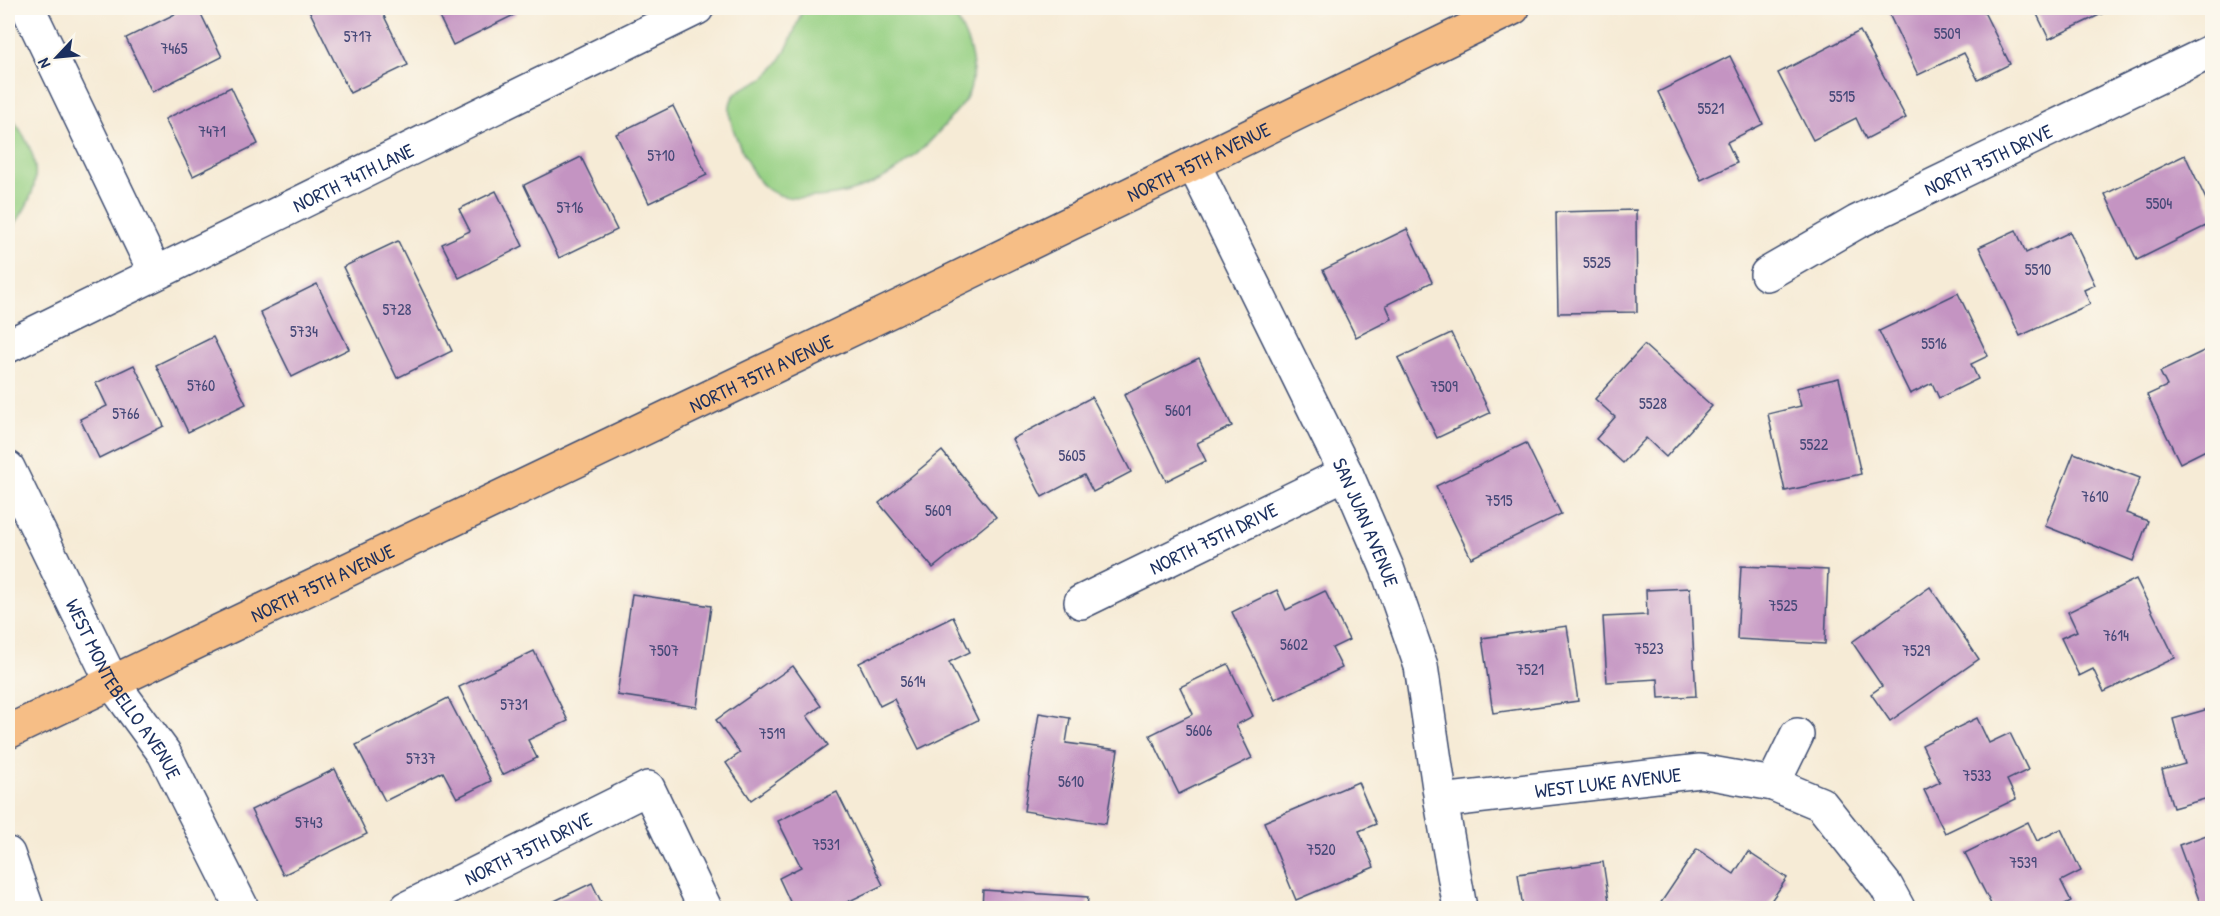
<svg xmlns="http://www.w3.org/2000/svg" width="2220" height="916" font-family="'Patrick Hand',sans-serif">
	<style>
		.green { fill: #96d083; stroke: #588070; stroke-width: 1.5 }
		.building { fill: #c494c2 }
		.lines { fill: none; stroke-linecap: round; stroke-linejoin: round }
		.minor-casing { stroke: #3c4b70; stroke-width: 36 }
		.major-casing { stroke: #3c4b70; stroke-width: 36 }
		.minor { stroke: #fff; stroke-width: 33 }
		.major { stroke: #f6be86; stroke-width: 33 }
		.labels { text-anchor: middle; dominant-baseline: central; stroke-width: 6; stroke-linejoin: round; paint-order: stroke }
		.number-label { font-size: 16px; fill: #454877 }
		.street-label { font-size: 20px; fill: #1b2f5e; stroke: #fbf7ec }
	</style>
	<rect width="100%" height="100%" fill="#fbf7ec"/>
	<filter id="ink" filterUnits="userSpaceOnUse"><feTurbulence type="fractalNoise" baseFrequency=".0167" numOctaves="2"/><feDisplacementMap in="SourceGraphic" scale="12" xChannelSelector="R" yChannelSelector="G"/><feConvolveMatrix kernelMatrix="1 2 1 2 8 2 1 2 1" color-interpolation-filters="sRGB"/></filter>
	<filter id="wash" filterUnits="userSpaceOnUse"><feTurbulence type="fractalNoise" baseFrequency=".008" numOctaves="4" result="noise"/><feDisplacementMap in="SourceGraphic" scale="24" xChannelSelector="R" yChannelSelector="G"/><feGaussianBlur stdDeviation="1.35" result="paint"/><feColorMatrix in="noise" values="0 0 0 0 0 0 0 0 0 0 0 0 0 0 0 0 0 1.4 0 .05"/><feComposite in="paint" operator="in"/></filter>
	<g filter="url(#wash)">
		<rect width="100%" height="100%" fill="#f6ebd6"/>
		<g class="green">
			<path d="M803,8H951C964,31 978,57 971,85C969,98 958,109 950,119C914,163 875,193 817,197C800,198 784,200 769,190C756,181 748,164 741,149C736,137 726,115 731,101C737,86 757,85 767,75C787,57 794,31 803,8Z"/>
			<path d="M8,113C44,158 45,188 8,233Z"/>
		</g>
		<g id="blocks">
			<g class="building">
				<polygon points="187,8 198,8 222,57 152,92 126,38"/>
				<polygon points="308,8 380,8 408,65 350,93"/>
				<polygon points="435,8 513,8 516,14 453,45"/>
				<polygon points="1901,8 1982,8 2010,64 1978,80 1964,53 1918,75 1889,14"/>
				<polygon points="2034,8 2114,8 2049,39"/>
				<polygon points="1860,31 1906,118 1866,139 1856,118 1813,140 1778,73"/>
				<polygon points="1730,56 1763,124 1727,142 1737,163 1701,180 1658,92"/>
				<polygon points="231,87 258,144 193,176 165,119"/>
				<polygon points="673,106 707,175 649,203 616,134"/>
				<polygon points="2185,155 2212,212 2212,223 2137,260 2105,194"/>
				<polygon points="581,157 617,230 559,258 524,185"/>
				<polygon points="496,191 523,246 459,278 442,244 470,231 459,209"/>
				<polygon points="1636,210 1637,312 1558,313 1556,212"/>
				<polygon points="1407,229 1432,282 1386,305 1392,319 1356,337 1323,270"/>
				<polygon points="2016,230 2026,253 2070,232 2095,285 2084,290 2090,304 2020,336 1979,247"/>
				<polygon points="398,241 452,351 397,378 343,267"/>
				<polygon points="317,284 349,349 292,377 260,312"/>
				<polygon points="1958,293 1988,356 1971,364 1978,379 1939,398 1932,383 1910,394 1879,331"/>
				<polygon points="1451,333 1490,413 1437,438 1398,358"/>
				<polygon points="213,337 246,404 188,432 156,365"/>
				<polygon points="1644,345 1712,406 1666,457 1646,438 1623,463 1596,439 1615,417 1595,399"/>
				<polygon points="2212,347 2212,447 2180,463 2147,395 2167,386 2160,372"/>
				<polygon points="1199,358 1232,426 1197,443 1206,461 1166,481 1124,395"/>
				<polygon points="134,365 164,426 99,458 80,419 107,406 96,383"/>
				<polygon points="1839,378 1861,474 1785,491 1768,414 1801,406 1796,388"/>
				<polygon points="1092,397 1131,472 1093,492 1084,475 1042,497 1012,439"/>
				<polygon points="1526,443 1561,514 1471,558 1436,486"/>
				<polygon points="942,451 996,517 933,568 879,503"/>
				<polygon points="2074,453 2140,478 2126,513 2148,521 2133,561 2045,526"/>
				<polygon points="1741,566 1828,570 1825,644 1737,639"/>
				<polygon points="2136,579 2175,658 2104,692 2093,669 2079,676 2061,638 2077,631 2068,612"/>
				<polygon points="1930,587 1979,659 1890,721 1871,694 1882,686 1852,642"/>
				<polygon points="1690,588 1696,696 1659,698 1658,679 1607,682 1603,617 1647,615 1646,590"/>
				<polygon points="1277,590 1286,610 1325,591 1349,640 1332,648 1342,668 1275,700 1232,612"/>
				<polygon points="632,594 711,606 697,707 617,695"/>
				<polygon points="953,617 970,652 949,662 978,720 919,749 894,699 880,706 859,663"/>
				<polygon points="1567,626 1578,701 1493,713 1482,638"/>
				<polygon points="534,651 568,721 528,740 537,758 502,775 459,687"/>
				<polygon points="1228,664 1253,716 1236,725 1252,758 1179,794 1150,735 1193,714 1180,687"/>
				<polygon points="793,666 821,706 807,716 828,745 751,800 726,763 740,753 716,720"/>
				<polygon points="448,698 491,781 457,798 443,772 385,801 356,745"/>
				<polygon points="2212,708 2212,797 2173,808 2162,770 2185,764 2173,719"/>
				<polygon points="1039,713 1070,718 1066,743 1118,750 1106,824 1024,811"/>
				<polygon points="1977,718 1989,743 2010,733 2028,770 2007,780 2016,799 1945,833 1924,790 1940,782 1922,745"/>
				<polygon points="335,769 367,834 283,875 251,810"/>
				<polygon points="1358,782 1376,824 1359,831 1374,867 1296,900 1264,822"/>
				<polygon points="837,792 883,885 835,908 793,908 779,878 801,867 778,821"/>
				<polygon points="2028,822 2037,841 2061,829 2081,871 2061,881 2071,901 2057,908 1993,908 1965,853"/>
				<polygon points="2212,833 2212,908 2202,908 2179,845"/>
				<polygon points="1697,849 1734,874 1748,852 1787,878 1766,908 1667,908 1660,904"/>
				<polygon points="1603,862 1610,908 1523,908 1518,874"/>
				<polygon points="592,883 604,908 540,908"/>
				<polygon points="983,890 1088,897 1087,908 982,908"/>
			</g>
		</g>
	</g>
	<g filter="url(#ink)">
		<use href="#blocks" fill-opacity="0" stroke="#3c4b70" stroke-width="1.5"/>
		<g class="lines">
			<defs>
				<g id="minor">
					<polyline points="28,8 155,272"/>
					<path id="s1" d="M1193,163L1346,473L1387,568L1421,666L1441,801L1460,908"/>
					<path id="s2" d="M1767,274L1857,222L2212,51"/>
					<path id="s3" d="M8,346L697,8"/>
					<path id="s4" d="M8,468L112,682L164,753L242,908"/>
					<path id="s5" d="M1081,602L1346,473"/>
					<polyline points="1773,784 1797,735"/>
					<path id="s6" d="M1441,801L1700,771L1773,784L1821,804L1886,886L1898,908"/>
					<polyline points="8,854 27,908"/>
					<path id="s7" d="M407,908L648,788L705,908"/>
				</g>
				<g id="major">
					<path id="s8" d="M8,732L890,311L1513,8"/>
				</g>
			</defs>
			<use href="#minor" class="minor-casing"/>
			<use href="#major" class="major-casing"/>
			<use href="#minor" class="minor"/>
			<use href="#major" class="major"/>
		</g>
	</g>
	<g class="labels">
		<g class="number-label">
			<text x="1947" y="33">5509</text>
			<text x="358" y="36">5717</text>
			<text x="174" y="48">7465</text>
			<text x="1842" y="96">5515</text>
			<text x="1711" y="108">5521</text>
			<text x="212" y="131">7471</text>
			<text x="661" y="155">5710</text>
			<text x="2159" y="203">5504</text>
			<text x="570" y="207">5716</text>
			<text x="1597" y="262">5525</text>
			<text x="2038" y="269">5510</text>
			<text x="397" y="309">5728</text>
			<text x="304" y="331">5734</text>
			<text x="1934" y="343">5516</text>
			<text x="201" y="385">5760</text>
			<text x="1444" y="386">7509</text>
			<text x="1653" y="403">5528</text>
			<text x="1178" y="410">5601</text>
			<text x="126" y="413">5766</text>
			<text x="1814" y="444">5522</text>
			<text x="1072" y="455">5605</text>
			<text x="2095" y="496">7610</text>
			<text x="1499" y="500">7515</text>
			<text x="938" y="510">5609</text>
			<text x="1783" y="605">7525</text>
			<text x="2116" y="635">7614</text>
			<text x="1294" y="644">5602</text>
			<text x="1649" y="648">7523</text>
			<text x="664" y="650">7507</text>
			<text x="1916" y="650">7529</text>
			<text x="1530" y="669">7521</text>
			<text x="913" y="681">5614</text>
			<text x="514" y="704">5731</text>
			<text x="1199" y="730">5606</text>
			<text x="772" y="733">7519</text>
			<text x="421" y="758">5737</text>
			<text x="1977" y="775">7533</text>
			<text x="1071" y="781">5610</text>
			<text x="309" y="822">5743</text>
			<text x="826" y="844">7531</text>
			<text x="1321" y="849">7520</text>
			<text x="2023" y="862">7539</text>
		</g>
		<g class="street-label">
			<text stroke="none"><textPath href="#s2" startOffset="249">NORTH 75TH DRIVE</textPath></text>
			<text stroke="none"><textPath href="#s8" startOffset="1320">NORTH 75TH AVENUE</textPath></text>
			<text stroke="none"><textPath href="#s3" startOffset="384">NORTH 74TH LANE</textPath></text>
			<text stroke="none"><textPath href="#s8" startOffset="834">NORTH 75TH AVENUE</textPath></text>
			<text stroke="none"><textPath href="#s1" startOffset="399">SAN JUAN AVENUE</textPath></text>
			<text stroke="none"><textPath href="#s5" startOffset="147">NORTH 75TH DRIVE</textPath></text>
			<text stroke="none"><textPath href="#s8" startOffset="348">NORTH 75TH AVENUE</textPath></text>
			<text stroke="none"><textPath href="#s4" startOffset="250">WEST MONTEBELLO AVENUE</textPath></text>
			<text stroke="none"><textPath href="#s6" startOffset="168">WEST LUKE AVENUE</textPath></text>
			<text stroke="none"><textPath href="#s7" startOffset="135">NORTH 75TH DRIVE</textPath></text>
		</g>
	</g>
	<rect width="2220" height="916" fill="none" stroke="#fbf7ec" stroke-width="30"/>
	<g transform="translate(57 57) rotate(244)" stroke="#fbf7ec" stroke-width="4.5" paint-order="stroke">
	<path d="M0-4.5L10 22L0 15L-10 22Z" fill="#1b2f5e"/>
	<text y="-9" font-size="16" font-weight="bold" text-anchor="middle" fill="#1b2f5e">N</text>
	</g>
</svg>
